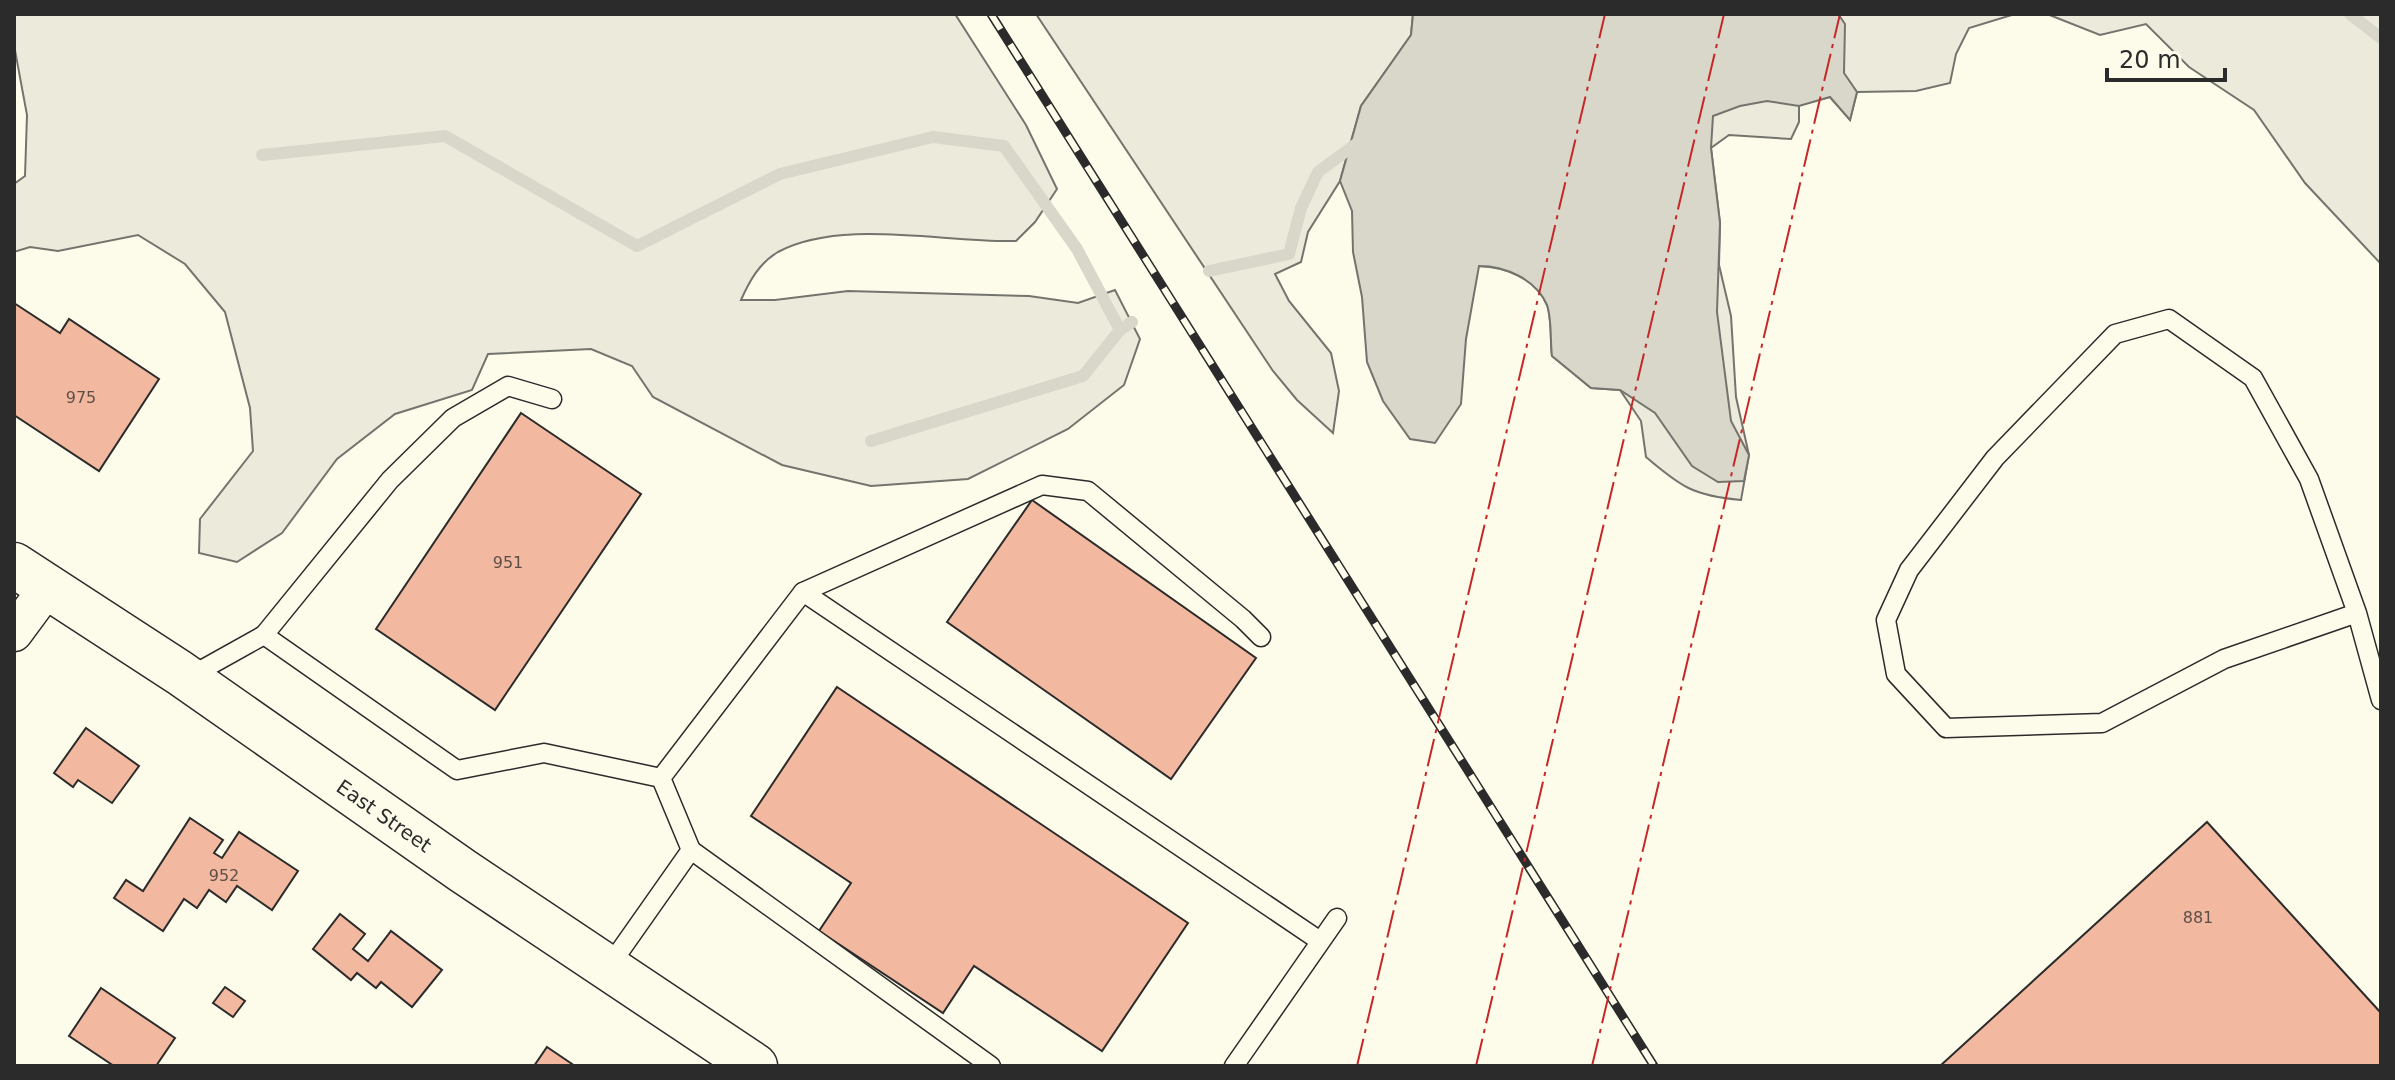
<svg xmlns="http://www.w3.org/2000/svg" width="2395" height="1080" font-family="'DejaVu Sans',sans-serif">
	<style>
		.green { fill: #ecebdb; stroke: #74746e; stroke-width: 2 }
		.water { fill: #d8d7c9; stroke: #74746e; stroke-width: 2 }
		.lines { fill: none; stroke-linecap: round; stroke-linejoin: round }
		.stream { stroke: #d8d7c9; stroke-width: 12 }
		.building { fill: #f2b8a0; stroke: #2b2b2b; stroke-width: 2 }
		.service-casing { stroke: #2b2b2b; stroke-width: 21 }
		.minor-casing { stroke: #2b2b2b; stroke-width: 39 }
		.secondary-casing { stroke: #2b2b2b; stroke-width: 47 }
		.service { stroke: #fdfbea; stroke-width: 18 }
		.minor { stroke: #fdfbea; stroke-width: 36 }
		.secondary { stroke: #fdfbea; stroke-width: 44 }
		.rail-casing { stroke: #2b2b2b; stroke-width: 9 }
		.rail { stroke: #fdfbea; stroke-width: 6; stroke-dasharray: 18; stroke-linecap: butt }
		.power { stroke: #c62828; stroke-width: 2; stroke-dasharray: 28 6 4 6; stroke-linecap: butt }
		.labels { text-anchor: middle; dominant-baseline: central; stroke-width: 6; stroke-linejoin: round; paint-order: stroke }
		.number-label { font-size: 16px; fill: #5d4e48 }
		.street-label { font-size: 20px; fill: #2b2b2b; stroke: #fdfbea }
	</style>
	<rect width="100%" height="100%" fill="#fdfbea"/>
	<g class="green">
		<path d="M14,14H955L1026,125L1057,189L1035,222L1016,241C944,243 842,218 778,252C759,263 749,282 741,300H775L848,291L1029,296L1078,303L1115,290L1140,339L1124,385L1068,429L968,479L871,486L782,465L653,397L632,366L591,349L488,354L472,390L395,414L337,459L282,533L237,562L199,553L200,519L253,451L250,408L225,312L185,264L138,235L58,251L30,247L14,252V184L25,176L27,115L14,45Z"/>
		<polygon points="1036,14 1413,14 1411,35 1361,106 1340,181 1308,232 1301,262 1275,274 1289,301 1331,353 1339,391 1333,433 1297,400 1273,371"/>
		<path d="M1520,14H2015L1969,28L1956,54L1950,83L1916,91L1857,92L1850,120L1830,97L1799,105V122L1791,139L1729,135L1711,148L1720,223L1719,265L1731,316L1736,397L1749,455L1741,500C1694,496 1681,487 1646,457L1641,421L1620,390L1591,388L1552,356C1550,341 1552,319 1547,305C1536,278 1505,267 1479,266Z"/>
		<polygon points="2047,14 2381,14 2381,264 2305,183 2254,110 2189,67 2146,24 2100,35"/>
	</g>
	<path class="water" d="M1413,14H1838L1845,24L1844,73L1857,92L1850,120L1830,97L1799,106L1767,101L1740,106L1713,116L1711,148L1720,223L1717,312L1731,421L1749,455L1744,481L1718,482L1692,466L1655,413L1620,390L1591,388L1552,356C1550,341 1552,319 1547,305C1536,279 1505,266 1479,266L1466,339L1461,404L1435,443L1410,439L1383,401L1367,362L1362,297L1353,252L1352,211L1340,181L1361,106L1411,35Z"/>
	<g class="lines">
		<g class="stream">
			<polyline points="2350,14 2381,38"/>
			<polyline points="262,155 445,136 637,246 780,174 933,137 1004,146 1077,249 1120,330"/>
			<polyline points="1209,271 1289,254 1301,208 1318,172 1360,141"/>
			<polyline points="871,441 1083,376 1120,330 1132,322"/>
		</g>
	</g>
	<g class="building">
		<polygon points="14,303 60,333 69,319 159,379 99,471 14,415"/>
		<polygon points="521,413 641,494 495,710 376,629"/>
		<polygon points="1032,500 1256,658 1171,779 947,622"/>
		<polygon points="837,687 1188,923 1102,1051 974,966 943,1013 819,931 851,883 751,816"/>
		<polygon points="86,728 139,766 112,803 78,780 73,787 54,773"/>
		<polygon points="190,818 223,840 214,853 222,858 239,832 298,871 272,910 237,886 226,902 209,890 197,908 184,899 163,931 114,898 126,880 143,891"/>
		<polygon points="2207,822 2381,1013 2381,1066 1940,1066"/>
		<polygon points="340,914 365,934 353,949 368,961 391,931 442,970 412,1007 381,982 376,988 357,973 351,980 313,949"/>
		<polygon points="225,987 245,1001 233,1017 213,1003"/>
		<polygon points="101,988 175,1038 156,1066 114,1066 69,1036"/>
		<polygon points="547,1047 575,1066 534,1066"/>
	</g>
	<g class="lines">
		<defs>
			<g id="service">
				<polyline points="803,592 1042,485 1088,491 1243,619 1261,637"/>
				<polyline points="2357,613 2224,659 2102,723 1946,728 1896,674 1886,620 1909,570 1995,458 2115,334 2169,319 2253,378 2309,479 2357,613 2381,700"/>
				<polyline points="264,635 390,480 453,418 508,386 552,399"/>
				<polyline points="187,678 264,635 457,770 544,753 661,778"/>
				<polyline points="691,850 661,778 803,592 1320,941"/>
				<polyline points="608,968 691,850 991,1066"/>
				<polyline points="1234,1066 1337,918"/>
			</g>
			<polyline id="minor" points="14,633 48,587"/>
			<polyline id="secondary" points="14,565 180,673 463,871 755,1066"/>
		</defs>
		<use href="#service" class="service-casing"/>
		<use href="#minor" class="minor-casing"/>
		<use href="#secondary" class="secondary-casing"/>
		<use href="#service" class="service"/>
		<use href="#minor" class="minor"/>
		<use href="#secondary" class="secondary"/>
		<defs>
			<polyline id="rail" points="991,14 1654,1066"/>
		</defs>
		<use href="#rail" class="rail-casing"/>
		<use href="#rail" class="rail"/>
		<g class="power">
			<polyline points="1357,1066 1605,14"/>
			<polyline points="1476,1066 1724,14"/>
			<polyline points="1592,1066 1840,14"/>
		</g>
	</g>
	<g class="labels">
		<g class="number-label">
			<text x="81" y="397">975</text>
			<text x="508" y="562">951</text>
			<text x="224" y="875">952</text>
			<text x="2198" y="917">881</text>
		</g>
		<g class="street-label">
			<text transform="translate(384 816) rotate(35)">East Street</text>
		</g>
	</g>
	<rect width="2395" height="1080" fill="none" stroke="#2b2b2b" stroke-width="32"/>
	<path d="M2107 68v12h118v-12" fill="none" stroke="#2b2b2b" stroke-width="4"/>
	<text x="2119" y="68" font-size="24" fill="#2b2b2b" stroke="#fdfbea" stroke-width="6" paint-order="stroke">20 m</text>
</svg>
